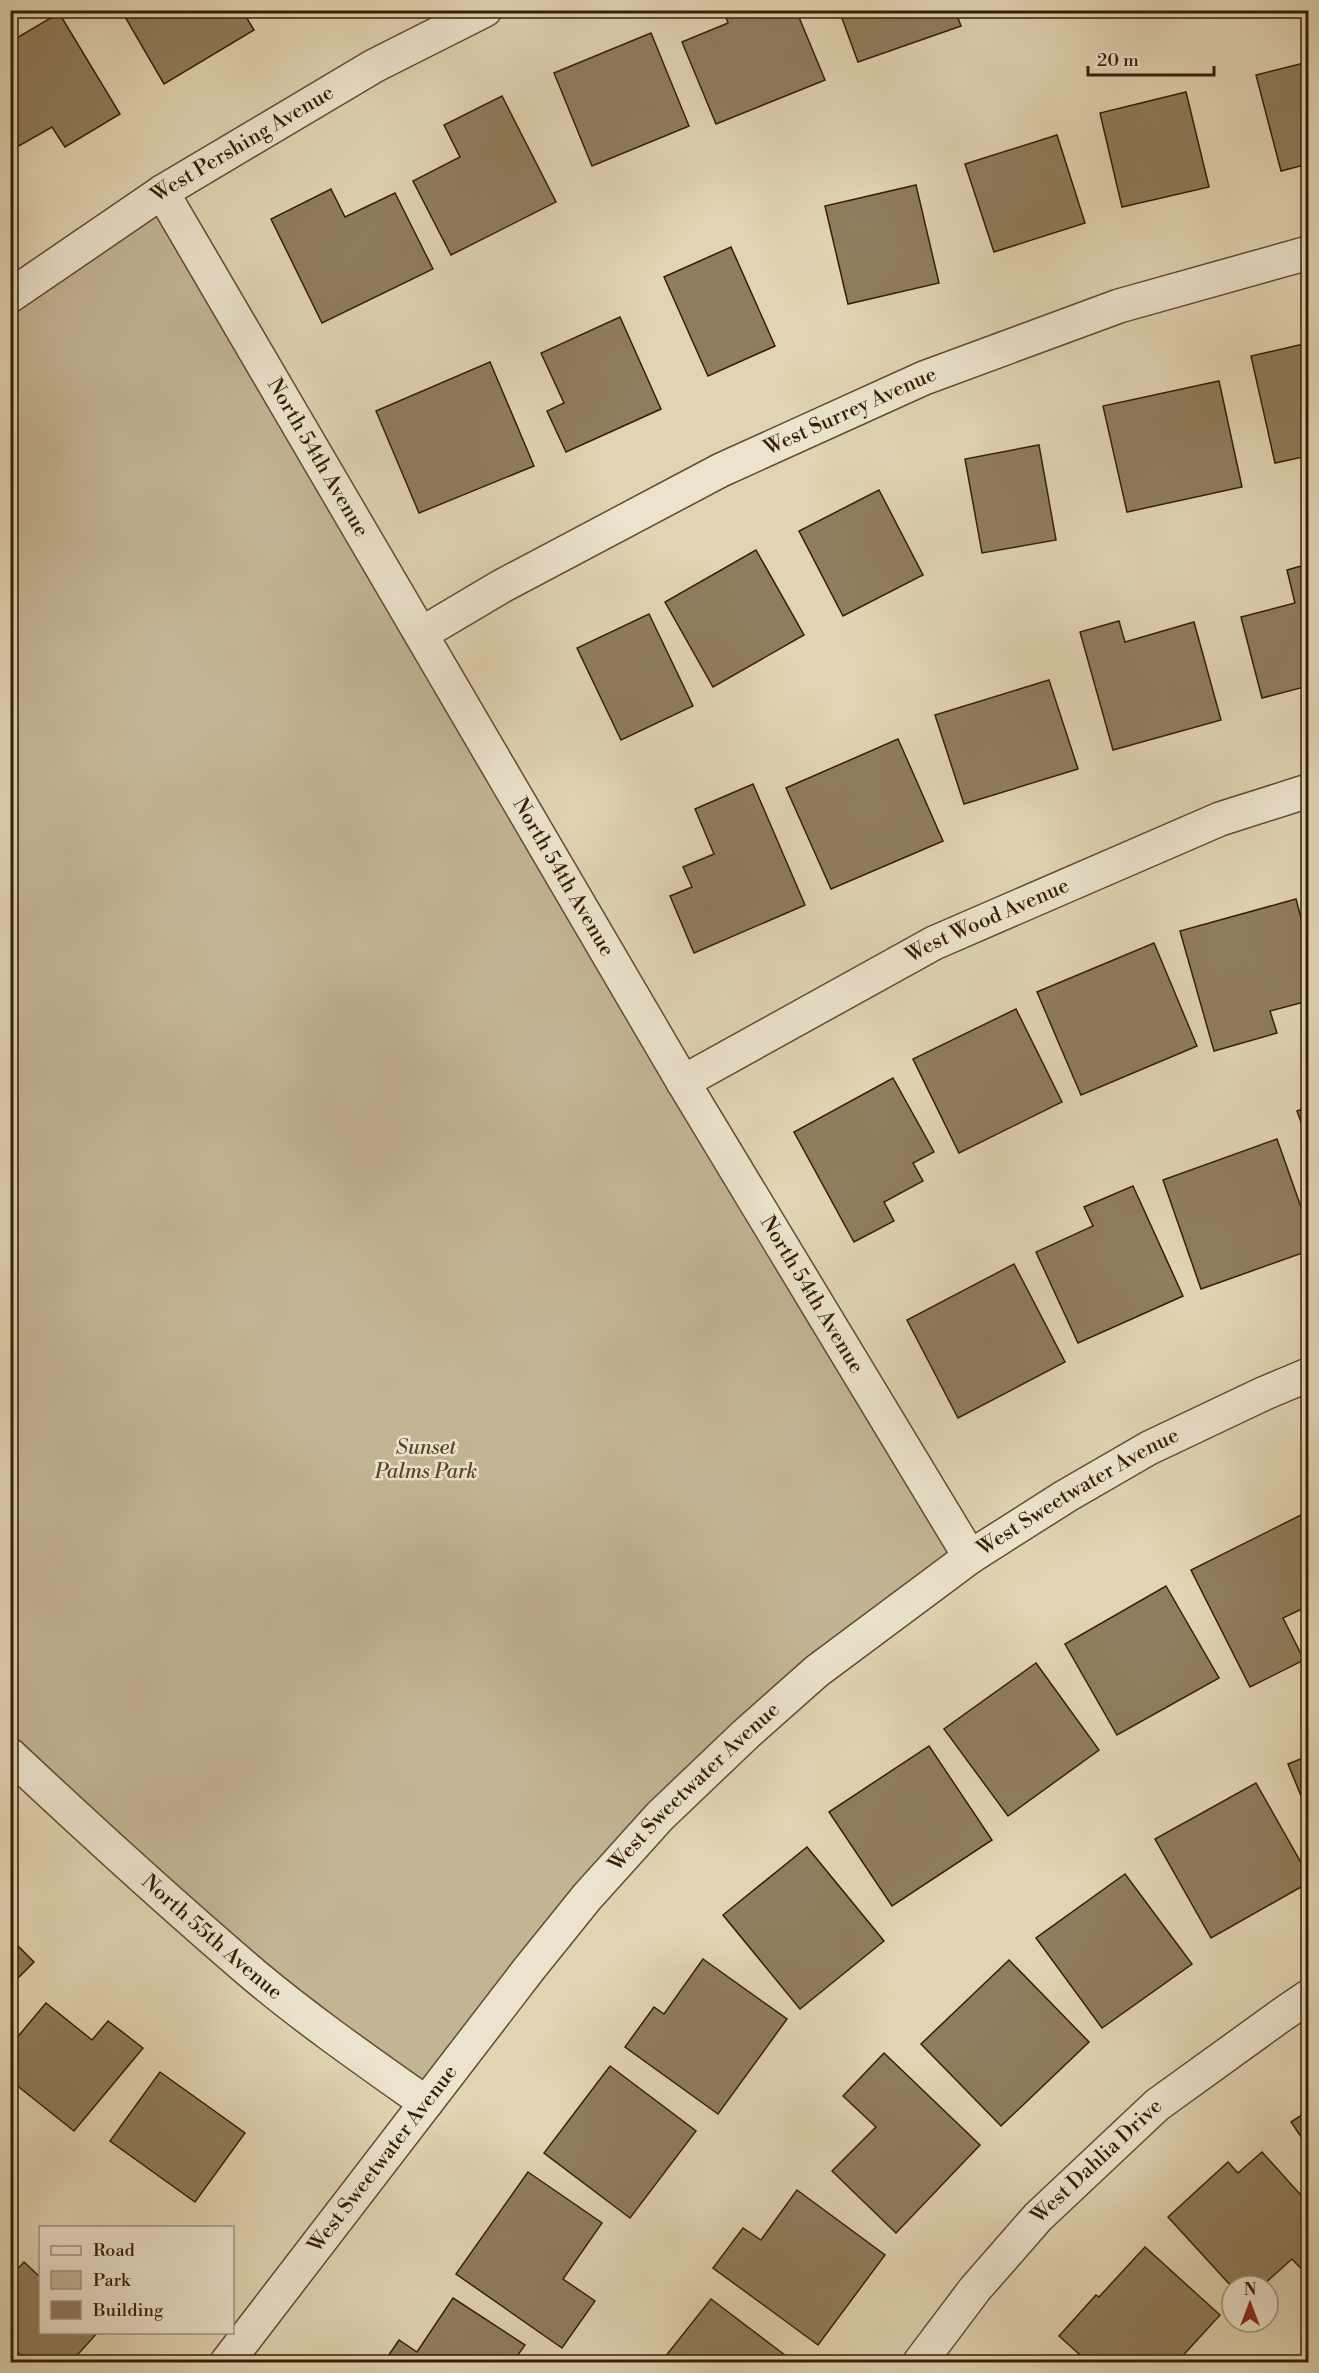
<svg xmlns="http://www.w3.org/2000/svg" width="1319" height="2373" font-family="'Libre Bodoni',serif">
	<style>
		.green { fill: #c3b594; stroke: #7d6a4a; stroke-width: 1.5 }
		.building { fill: #8f7d5d; stroke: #371e01; stroke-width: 1.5 }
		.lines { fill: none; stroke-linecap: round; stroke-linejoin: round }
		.minor-casing { stroke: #614c2d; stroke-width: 36 }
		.minor { stroke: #ebe3cd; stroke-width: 33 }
		.labels { text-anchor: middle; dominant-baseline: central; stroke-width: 5; stroke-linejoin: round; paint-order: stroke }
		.street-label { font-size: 21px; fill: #371e01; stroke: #ebe3cd }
		.park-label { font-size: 21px; font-style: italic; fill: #5a4426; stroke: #ebe3cd }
	</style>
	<rect width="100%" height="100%" fill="#e0d4b2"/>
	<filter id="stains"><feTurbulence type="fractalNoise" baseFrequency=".00333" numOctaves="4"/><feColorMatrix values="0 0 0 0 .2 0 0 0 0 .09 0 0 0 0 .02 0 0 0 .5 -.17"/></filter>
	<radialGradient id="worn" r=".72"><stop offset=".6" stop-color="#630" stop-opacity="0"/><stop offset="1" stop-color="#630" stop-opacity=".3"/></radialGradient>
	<polygon class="green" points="162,192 970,1557 746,1734 426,2103 11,1755 10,296"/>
	<g class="building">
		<polygon points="121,10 242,10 254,30 164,84"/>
		<polygon points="723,10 796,10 825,80 716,124 682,42 728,23"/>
		<polygon points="839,10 955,10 961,26 858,62"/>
		<polygon points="59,13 120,114 65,147 52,127 10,151 10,42"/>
		<polygon points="651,33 689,126 592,166 554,73"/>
		<polygon points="1308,62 1308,164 1281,171 1256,75"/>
		<polygon points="1186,92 1209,187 1122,207 1100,113"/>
		<polygon points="502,96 556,202 451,255 413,181 460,157 444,125"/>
		<polygon points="1057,135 1085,223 994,252 965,164"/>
		<polygon points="916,185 939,283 848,304 825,206"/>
		<polygon points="331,189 345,217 395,193 433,269 322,323 271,219"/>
		<polygon points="731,247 775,346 708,376 664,277"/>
		<polygon points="620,317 661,409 566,452 547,411 564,403 541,353"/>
		<polygon points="1308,343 1308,456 1275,463 1251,356"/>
		<polygon points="490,362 534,466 419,513 376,411"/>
		<polygon points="1219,381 1242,487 1127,512 1103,406"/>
		<polygon points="1039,445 1056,540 982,553 965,459"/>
		<polygon points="879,490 923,575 843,616 799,531"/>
		<polygon points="756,550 804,635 713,687 665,602"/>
		<polygon points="1308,564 1308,686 1262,698 1241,617 1295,603 1287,570"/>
		<polygon points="649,614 693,706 621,740 577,648"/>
		<polygon points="1119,621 1125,642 1194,622 1221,720 1113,750 1080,632"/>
		<polygon points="1049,680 1078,769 964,804 935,715"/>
		<polygon points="898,739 943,841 831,889 786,788"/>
		<polygon points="753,784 805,905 694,953 670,896 692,887 683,867 714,854 695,809"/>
		<polygon points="1296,899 1308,944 1308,1001 1270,1011 1277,1033 1214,1051 1180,931"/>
		<polygon points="1154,943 1197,1046 1081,1095 1037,992"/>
		<polygon points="1016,1009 1062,1102 959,1153 913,1059"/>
		<polygon points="893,1078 934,1152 913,1163 923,1181 884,1202 894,1221 854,1242 794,1132"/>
		<polygon points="1308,1107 1308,1142 1297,1111"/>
		<polygon points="1277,1139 1308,1227 1308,1251 1201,1289 1163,1180"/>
		<polygon points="1133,1186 1183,1296 1078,1343 1036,1252 1093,1226 1084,1207"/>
		<polygon points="1014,1264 1065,1362 958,1418 907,1320"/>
		<polygon points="1301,1515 1308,1529 1308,1606 1283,1618 1304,1660 1250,1687 1191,1570"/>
		<polygon points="1166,1586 1219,1678 1117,1735 1065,1644"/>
		<polygon points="1036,1663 1099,1750 1008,1816 944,1729"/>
		<polygon points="929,1746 992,1840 892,1906 829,1812"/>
		<polygon points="1308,1756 1308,1813 1288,1764"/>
		<polygon points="1256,1783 1308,1875 1308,1883 1211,1938 1155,1839"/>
		<polygon points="807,1847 884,1941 800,2009 723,1915"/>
		<polygon points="1125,1874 1192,1964 1102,2028 1036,1938"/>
		<polygon points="10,1938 34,1962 10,1986"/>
		<polygon points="703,1959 787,2019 718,2114 625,2047 654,2007 664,2014"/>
		<polygon points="1009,1960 1089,2042 1001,2126 921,2044"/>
		<polygon points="46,2003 92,2040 108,2021 143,2048 74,2131 10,2080 10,2046"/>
		<polygon points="884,2053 980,2145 896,2233 832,2171 876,2127 843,2096"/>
		<polygon points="610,2066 696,2131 630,2218 544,2153"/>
		<polygon points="160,2072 245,2133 195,2202 110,2141"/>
		<polygon points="1308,2111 1308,2147 1291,2122"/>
		<polygon points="1262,2152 1308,2203 1308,2274 1307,2275 1292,2259 1262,2286 1232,2287 1168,2217 1228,2162 1238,2173"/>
		<polygon points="528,2172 602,2223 563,2279 595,2301 562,2348 456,2274"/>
		<polygon points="797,2190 885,2255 818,2345 713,2268 743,2228 761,2240"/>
		<polygon points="1145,2247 1220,2315 1177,2362 1088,2362 1059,2336 1096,2295 1099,2297"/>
		<polygon points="24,2262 40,2277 40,2332 98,2332 71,2362 29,2362 10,2346 10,2277"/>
		<polygon points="453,2298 525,2345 513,2362 384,2362 399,2340 417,2352"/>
		<polygon points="711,2299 794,2362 661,2362"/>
	</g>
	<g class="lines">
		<defs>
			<g id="minor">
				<path id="s1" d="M162,192L683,1082L970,1557"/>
				<path id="s2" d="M10,296L162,192L374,66L485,10"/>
				<path id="s3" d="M421,634L502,586L721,470L924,378L1119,306L1308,253"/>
				<path id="s4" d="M683,1082L934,943L1220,819L1308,791"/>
				<path id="s5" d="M10,1755C90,1830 171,1904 254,1975C309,2021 368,2062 426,2103"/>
				<path id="s6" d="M227,2362L529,1969L587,1897L660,1816L746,1734L817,1671L970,1557L1066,1496L1149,1448L1265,1393L1308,1375"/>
				<path id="s7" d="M920,2362L975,2289L1038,2217L1157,2105L1283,2014L1308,1997"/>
			</g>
		</defs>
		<use href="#minor" class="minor-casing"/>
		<use href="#minor" class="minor"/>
	</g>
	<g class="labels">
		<g class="street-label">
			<text stroke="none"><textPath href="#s2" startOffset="278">West Pershing Avenue</textPath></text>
			<text stroke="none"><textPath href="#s3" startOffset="484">West Surrey Avenue</textPath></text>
			<text stroke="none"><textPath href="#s1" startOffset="308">North 54th Avenue</textPath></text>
			<text stroke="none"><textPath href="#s1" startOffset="794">North 54th Avenue</textPath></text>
			<text stroke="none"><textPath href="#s4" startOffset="345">West Wood Avenue</textPath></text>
			<text stroke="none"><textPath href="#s1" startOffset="1280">North 54th Avenue</textPath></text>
			<text stroke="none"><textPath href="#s6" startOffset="1228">West Sweetwater Avenue</textPath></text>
			<text stroke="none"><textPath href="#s6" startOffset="742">West Sweetwater Avenue</textPath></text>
			<text stroke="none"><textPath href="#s5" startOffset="272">North 55th Avenue</textPath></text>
			<text stroke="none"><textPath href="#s6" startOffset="256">West Sweetwater Avenue</textPath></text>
			<text stroke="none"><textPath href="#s7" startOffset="268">West Dahlia Drive</textPath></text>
		</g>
		<g class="park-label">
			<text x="426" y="1448">Sunset<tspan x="426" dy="24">Palms Park</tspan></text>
		</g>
	</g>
	<rect width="1319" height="2373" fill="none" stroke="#e0d4b2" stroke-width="36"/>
	<rect x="12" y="12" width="1295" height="2349" fill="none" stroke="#371e01" stroke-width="3"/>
	<rect x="18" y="18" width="1283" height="2337" fill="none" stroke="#371e01" stroke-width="1.5"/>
	<rect x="39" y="2226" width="195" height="108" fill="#ebe3cd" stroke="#a3947b" stroke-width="1.5"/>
	<rect x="51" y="2246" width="30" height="9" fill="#ebe3cd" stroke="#a3947b" stroke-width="1.5"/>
	<text x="93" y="2256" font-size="18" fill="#371e01">Road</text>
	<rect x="51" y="2271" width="30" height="18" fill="#c3b594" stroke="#a3947b" stroke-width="1.5"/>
	<text x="93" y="2286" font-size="18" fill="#371e01">Park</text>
	<rect x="51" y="2301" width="30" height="18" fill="#8f7d5d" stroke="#a3947b" stroke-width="1.5"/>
	<text x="93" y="2316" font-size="18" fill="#371e01">Building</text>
	<g transform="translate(1250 2304)"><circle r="28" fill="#ebe3cd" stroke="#a3947b" stroke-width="1.5"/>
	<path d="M0-4.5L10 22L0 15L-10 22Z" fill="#8f2418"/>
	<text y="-9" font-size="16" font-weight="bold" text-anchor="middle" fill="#371e01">N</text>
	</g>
	<path d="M1088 66v9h126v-9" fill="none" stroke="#371e01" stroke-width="3"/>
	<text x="1097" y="66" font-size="18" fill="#371e01" stroke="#ebe3cd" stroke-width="4.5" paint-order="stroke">20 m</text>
	<rect width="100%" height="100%" filter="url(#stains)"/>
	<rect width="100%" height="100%" fill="url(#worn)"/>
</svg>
